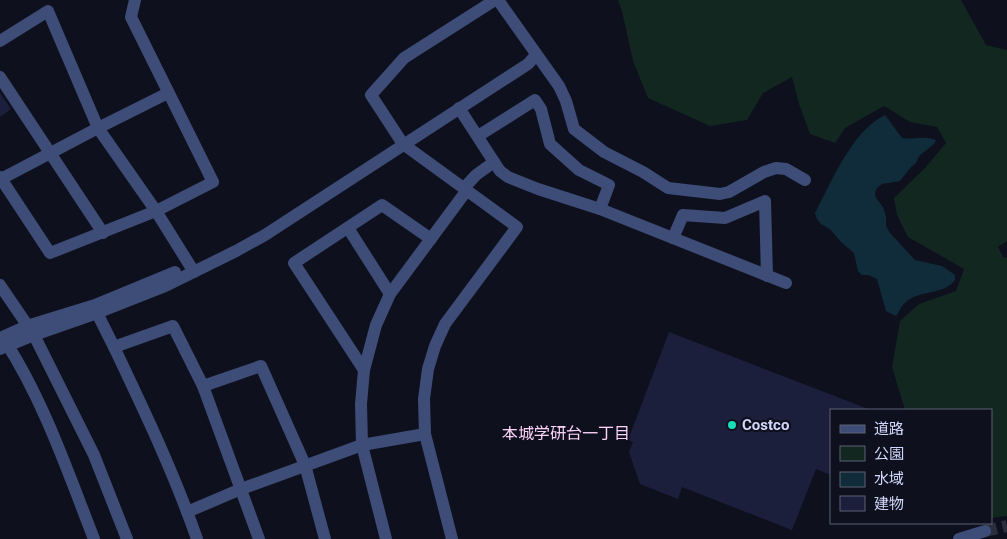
<svg xmlns="http://www.w3.org/2000/svg" width="1007" height="539" font-family="Roboto,'Noto Sans JP',sans-serif">
	<style>
		.green { fill: #122720 }
		.water { fill: #102c3b }
		.building { fill: #1c1f3c }
		.lines { fill: none; stroke-linecap: round; stroke-linejoin: round }
		.minor-tunnel { stroke: #2b2e3e; stroke-width: 12; stroke-dasharray: 12 6; stroke-linecap: butt }
		.minor { stroke: #3e4d77; stroke-width: 12 }
		.poi-dot { fill: #19ddb7; stroke: #0e101d; stroke-width: 2 }
		.labels { text-anchor: middle; dominant-baseline: central; stroke-width: 4.5; stroke-linejoin: round; paint-order: stroke }
		.poi-label { font-size: 15px; font-weight: bold; fill: #d0d7fa; stroke: #0e101d; text-anchor: start }
		.neighbourhood-label { font-size: 16px; fill: #fad2f7; stroke: #0e101d }
	</style>
	<rect width="100%" height="100%" fill="#0e101d"/>
	<polygon class="green" points="618,0 961,0 986,45 1007,50 1007,241 998,247 1004,258 1007,257 1007,516 991,518 991,410 905,410 892,367 900,321 919,304 956,291 964,269 908,237 897,215 894,198 925,168 946,143 937,127 910,122 884,106 845,128 835,143 810,134 799,104 792,77 763,93 747,120 710,126 648,98 633,61 622,11"/>
	<path class="water" d="M885,115L902,138C915,140 922,135 936,140L934,144L919,156L916,163L911,167L900,181L882,184L877,188L875,193L876,198L883,207L886,217V226L890,233L915,260L942,266L955,275V280C943,296 919,289 905,303C901,306 899,312 896,316L886,311L877,279L869,275H862L858,271L854,253L841,242L831,230L821,224L817,219L815,213C832,181 852,131 885,115Z"/>
	<g class="building">
		<polygon points="0,93 11,109 0,117"/>
		<polygon points="669,332 871,410 831,410 831,475 816,469 792,530 682,487 678,499 640,484 629,452 633,442 628,440"/>
	</g>
	<g class="lines">
		<polyline class="minor-tunnel" points="985,531 1007,526"/>
		<g class="minor">
			<polyline points="498,0 559,86 566,101 574,129 604,152 643,172 668,188 720,194 729,192 764,172 776,168 786,169 805,180"/>
			<polyline points="0,41 48,11 98,128 156,211 194,272"/>
			<polyline points="0,77 103,233"/>
			<polyline points="459,108 494,162 500,171 508,177 538,189 600,209 786,283"/>
			<polyline points="478,136 535,100 541,109 550,144 579,170 609,185 600,209"/>
			<polyline points="0,177 50,253 156,211 213,182 131,17 135,0"/>
			<polyline points="1,179 98,128 168,93"/>
			<polyline points="464,188 476,175 494,162"/>
			<polyline points="348,228 390,294"/>
			<polyline points="673,238 683,215 725,218 765,201 767,276"/>
			<polyline points="0,285 34,335 94,455 127,539"/>
			<polyline points="97,313 114,347"/>
			<polyline points="0,338 27,326 95,305 175,272"/>
			<path d="M5,341C43,399 69,475 94,539"/>
			<polyline points="0,349 34,335 97,313 163,287 236,251 265,235 528,64 536,55"/>
			<polyline points="364,370 294,263 382,205 431,239"/>
			<polyline points="203,386 261,366 305,465 325,539"/>
			<polyline points="187,512 241,489 362,445 425,434"/>
			<path d="M197,539C174,473 144,410 114,347L173,326L203,386L259,539"/>
			<polyline points="386,539 362,445 361,404 364,370 376,325 390,294 467,190"/>
			<polyline points="452,539 425,434 424,399 428,369 435,346 445,324 517,227 403,144 371,95 404,58 495,0"/>
			<polyline points="959,539 985,531"/>
		</g>
	</g>
	<circle class="poi-dot" cx="732" cy="425" r="5"/>
	<g class="labels">
		<g class="poi-label">
			<text x="742" y="425">Costco</text>
		</g>
		<g class="neighbourhood-label">
			<text x="566" y="433">本城学研台一丁目</text>
		</g>
	</g>
	<rect x="830" y="409" width="162" height="115" fill="#0e101d" stroke="#5c6075"/>
	<rect x="840" y="425" width="25" height="8" fill="#3e4d77" stroke="#5c6075"/>
	<text x="874" y="434" font-size="15" fill="#d0d7fa">道路</text>
	<rect x="840" y="446" width="25" height="15" fill="#122720" stroke="#5c6075"/>
	<text x="874" y="459" font-size="15" fill="#d0d7fa">公園</text>
	<rect x="840" y="472" width="25" height="15" fill="#102c3b" stroke="#5c6075"/>
	<text x="874" y="484" font-size="15" fill="#d0d7fa">水域</text>
	<rect x="840" y="496" width="25" height="15" fill="#1c1f3c" stroke="#5c6075"/>
	<text x="874" y="509" font-size="15" fill="#d0d7fa">建物</text>
</svg>
